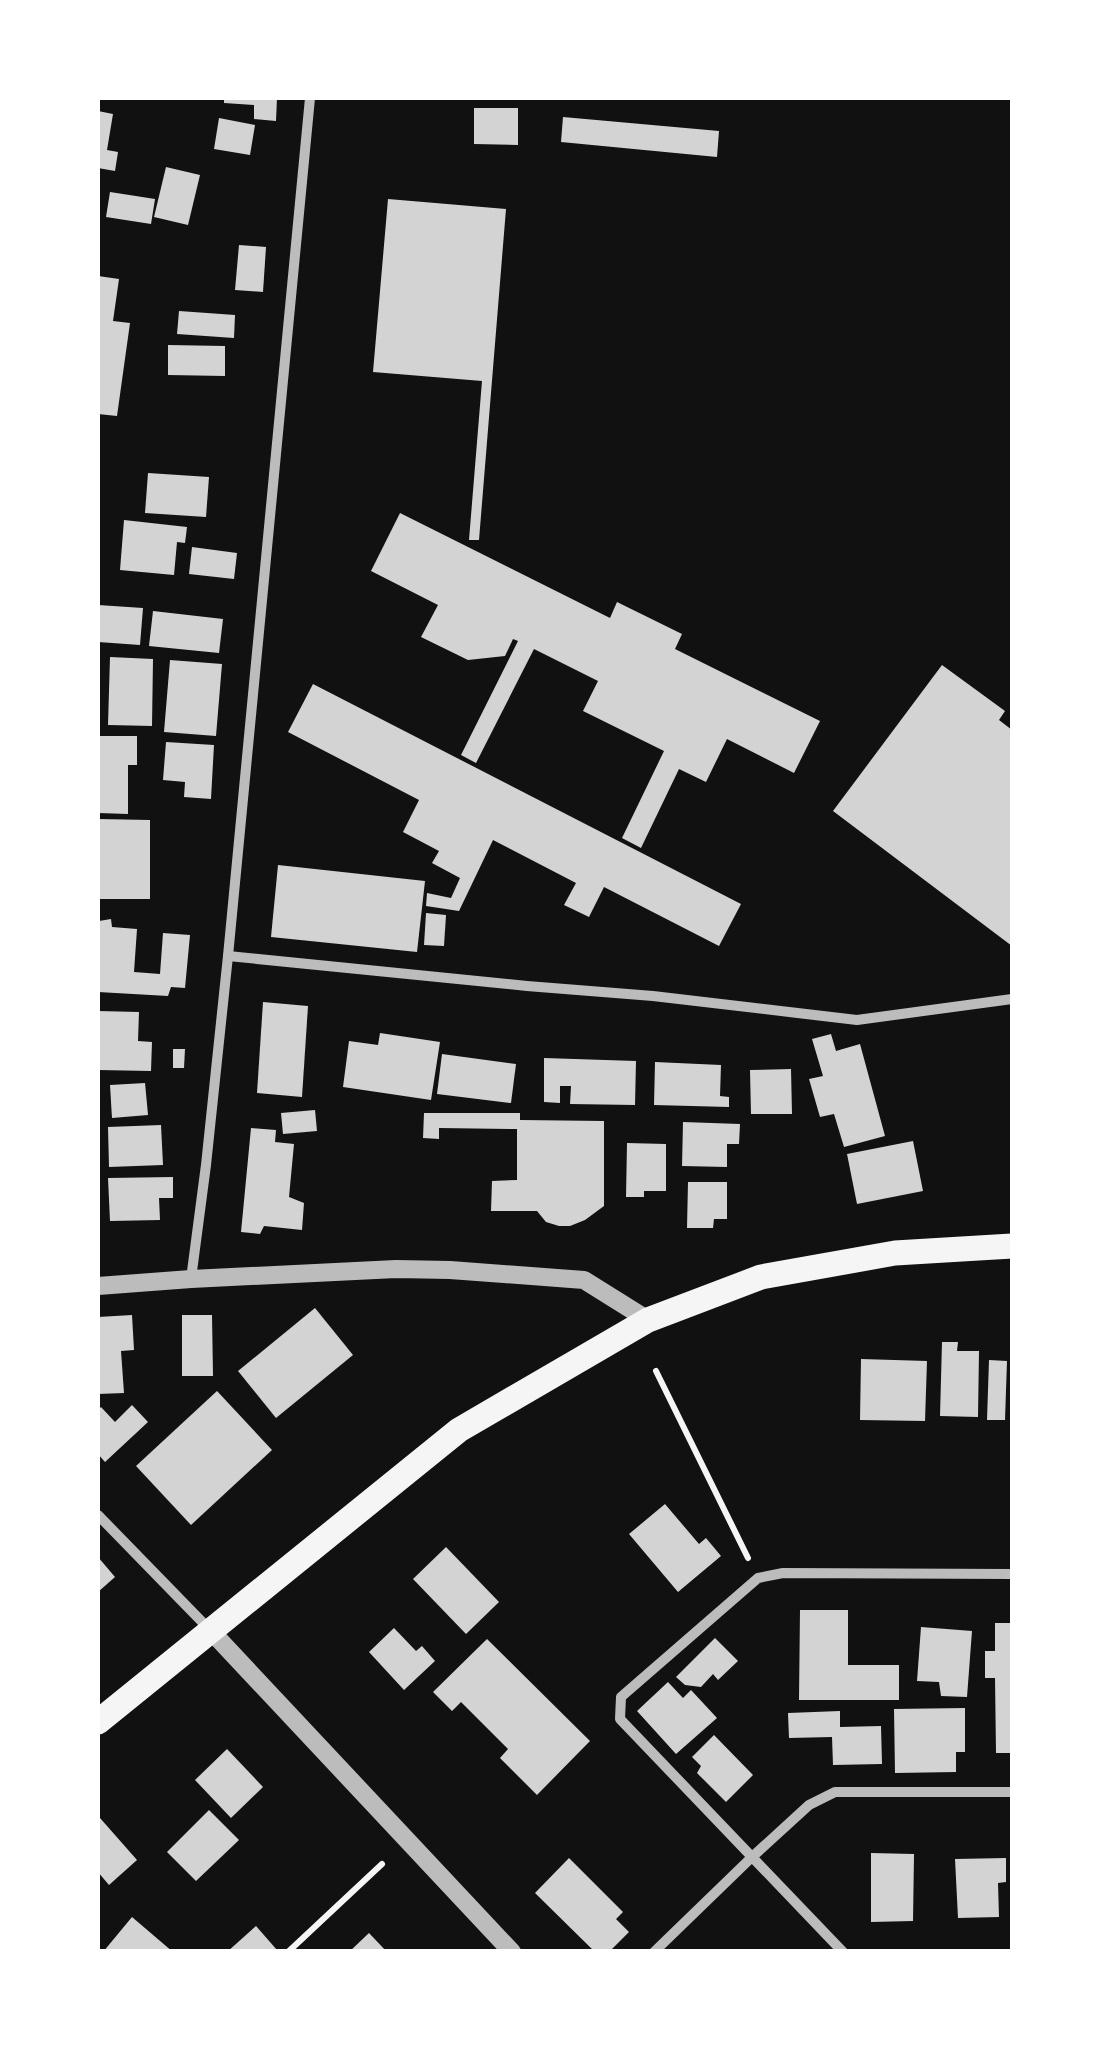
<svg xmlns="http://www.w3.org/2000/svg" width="1110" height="2049" font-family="Arial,sans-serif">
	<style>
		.building { fill: #d3d3d3 }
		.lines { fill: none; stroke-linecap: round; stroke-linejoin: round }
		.path { stroke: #f5f5f5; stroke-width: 6 }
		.minor { stroke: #bcbcbc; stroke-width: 10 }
		.tertiary { stroke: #bcbcbc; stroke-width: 18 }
		.primary { stroke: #f5f5f5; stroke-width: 25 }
	</style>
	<rect width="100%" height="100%" fill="#111"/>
	<g class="building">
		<polygon points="224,98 277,98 276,121 254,119 254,105 224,103"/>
		<polygon points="474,108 518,108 518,145 474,144"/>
		<polygon points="98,111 113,114 107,150 118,152 115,171 98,168"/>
		<polygon points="563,117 719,131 717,157 561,142"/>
		<polygon points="219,118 255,125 250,155 214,149"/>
		<polygon points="166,167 200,175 188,225 154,217"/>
		<polygon points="110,192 155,199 151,224 106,217"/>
		<polygon points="388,199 506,209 479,540 469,540 482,381 373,372"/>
		<polygon points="239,245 266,247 263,292 235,290"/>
		<polygon points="98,276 119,279 113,321 130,323 117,416 98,414"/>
		<polygon points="179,311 235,315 234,338 177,334"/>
		<polygon points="168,345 225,346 225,376 168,375"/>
		<polygon points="148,473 209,477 206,517 145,513"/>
		<polygon points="400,513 610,618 617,602 682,634 675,649 820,721 794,773 727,739 706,782 679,769 641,848 622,838 664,751 583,711 598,681 534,649 476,763 461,755 518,641 513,639 505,656 468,660 421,637 438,605 371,571"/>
		<polygon points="124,520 187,527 185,543 177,542 174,575 120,570"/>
		<polygon points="192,547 237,553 234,579 189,574"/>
		<polygon points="98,605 143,608 140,645 98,642"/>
		<polygon points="153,611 223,619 219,653 149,646"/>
		<polygon points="110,657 153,659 152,726 108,725"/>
		<polygon points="170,660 222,664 216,736 164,732"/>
		<polygon points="942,665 1005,711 999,720 1012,730 1012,946 833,811"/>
		<polygon points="313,684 741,904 719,946 604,887 589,917 564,905 576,883 493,840 459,911 426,906 427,893 451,898 460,878 432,863 439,851 403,832 419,800 288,732"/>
		<polygon points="98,736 137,736 137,765 128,765 128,814 98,813"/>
		<polygon points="166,742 214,745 211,799 184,797 185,782 163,780"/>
		<polygon points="98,819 150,820 150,899 98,899"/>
		<polygon points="278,865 425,881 417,952 271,937"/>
		<polygon points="426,913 446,915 444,946 424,945"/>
		<polygon points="111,919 112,927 137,929 134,972 160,974 163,933 190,935 185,988 171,987 168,996 98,992 99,921"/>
		<polygon points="263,1002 308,1006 302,1097 257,1093"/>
		<polygon points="98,1011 139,1012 138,1041 152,1042 151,1071 98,1070"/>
		<polygon points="380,1033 440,1042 431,1100 343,1087 349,1041 378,1045"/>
		<polygon points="831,1034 836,1051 860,1044 885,1136 844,1147 834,1114 820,1117 809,1079 823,1076 812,1039"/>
		<polygon points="173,1049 185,1049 184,1068 173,1068"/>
		<polygon points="442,1054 516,1064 511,1103 437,1094"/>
		<polygon points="544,1058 636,1061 635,1105 570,1104 571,1086 560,1086 560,1103 544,1102"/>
		<polygon points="655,1062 721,1065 720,1096 729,1097 729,1107 654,1105"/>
		<polygon points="791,1069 792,1114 751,1114 750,1070"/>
		<polygon points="145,1083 148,1115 112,1118 110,1085"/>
		<polygon points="315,1110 317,1131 283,1134 281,1113"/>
		<polygon points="424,1113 520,1113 520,1120 604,1121 604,1206 585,1220 570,1226 559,1226 546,1222 537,1211 491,1211 492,1181 517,1180 517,1129 439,1128 439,1139 423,1138"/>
		<polygon points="683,1122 740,1124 739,1144 727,1144 727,1167 682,1166"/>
		<polygon points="161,1125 163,1165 109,1167 108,1127"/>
		<polygon points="251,1128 276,1130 275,1142 294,1144 289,1197 304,1203 302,1230 264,1226 260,1234 241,1232"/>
		<polygon points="913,1141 923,1191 857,1204 847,1154"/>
		<polygon points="627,1143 666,1144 666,1191 644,1191 644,1197 626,1197"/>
		<polygon points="173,1177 173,1198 159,1198 160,1220 110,1221 108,1178"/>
		<polygon points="688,1182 727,1182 727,1219 714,1219 713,1228 687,1228"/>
		<polygon points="315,1308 353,1355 276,1418 238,1371"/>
		<polygon points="132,1315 134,1350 121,1351 124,1393 98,1394 98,1317"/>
		<polygon points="182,1315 212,1315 213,1376 182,1376"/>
		<polygon points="942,1342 958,1342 957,1351 979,1351 978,1417 940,1416"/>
		<polygon points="861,1359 927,1361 925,1421 860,1420"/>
		<polygon points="989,1360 1007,1361 1005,1420 987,1420"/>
		<polygon points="217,1391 272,1450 191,1525 136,1466"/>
		<polygon points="132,1405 148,1422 105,1462 98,1454 98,1410 101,1407 115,1422"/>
		<polygon points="665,1504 699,1544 706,1538 721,1556 678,1592 629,1534"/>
		<polygon points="446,1547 499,1602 466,1634 413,1579"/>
		<polygon points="98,1557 115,1577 98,1592"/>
		<polygon points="800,1610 848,1610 848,1665 899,1665 899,1700 799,1700"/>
		<polygon points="995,1623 1012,1623 1012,1753 996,1753 995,1678 985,1678 985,1651 995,1651"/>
		<polygon points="921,1627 972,1631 967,1697 941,1696 939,1682 917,1681"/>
		<polygon points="394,1628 416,1651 422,1646 435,1661 404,1690 369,1652"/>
		<polygon points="715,1638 738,1661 718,1680 713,1674 701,1687 685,1685 676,1677"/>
		<polygon points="487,1639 590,1741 537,1795 500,1758 508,1749 461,1702 452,1711 433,1692"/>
		<polygon points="668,1682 683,1698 691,1690 717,1718 676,1754 637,1711"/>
		<polygon points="965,1708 965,1752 956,1752 956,1772 895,1773 894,1709"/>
		<polygon points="840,1711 840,1727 881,1726 882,1764 833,1765 832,1737 789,1738 788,1713"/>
		<polygon points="714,1735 753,1775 726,1802 697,1773 701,1766 692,1757"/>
		<polygon points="227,1749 263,1787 231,1818 195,1780"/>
		<polygon points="209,1810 239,1840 196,1881 167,1852"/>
		<polygon points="100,1818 137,1860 109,1885 98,1872 98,1821"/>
		<polygon points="871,1853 914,1854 913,1921 871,1922"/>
		<polygon points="569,1858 623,1912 616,1919 629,1932 609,1952 595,1952 535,1893"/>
		<polygon points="1006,1858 1006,1882 998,1883 999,1917 958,1918 955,1859"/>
		<polygon points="132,1917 173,1952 103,1952"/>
		<polygon points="256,1926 277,1950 275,1952 227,1952"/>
		<polygon points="369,1933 387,1952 349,1952"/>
	</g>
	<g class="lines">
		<g class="path">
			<polyline points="656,1371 748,1558"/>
			<polyline points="288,1952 382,1864"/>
		</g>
		<g class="minor">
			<polyline points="228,956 527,986 653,996 857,1020 1012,999"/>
			<polyline points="191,1279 206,1165 228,956 310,98"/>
			<polyline points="98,1515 210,1630"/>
			<polyline points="654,1952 751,1858 809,1805 835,1792 1012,1792"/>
			<polyline points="843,1952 620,1719 621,1697 758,1578 783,1573 1012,1574"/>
		</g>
		<g class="tertiary">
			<polyline points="98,1286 191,1279 396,1269 450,1270 584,1280 648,1320"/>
			<polyline points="211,1631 512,1952"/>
		</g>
		<polyline class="primary" points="98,1722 459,1430 648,1320 761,1277 895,1253 1012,1246"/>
	</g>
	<rect width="1110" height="2049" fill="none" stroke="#ffffff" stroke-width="200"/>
</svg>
